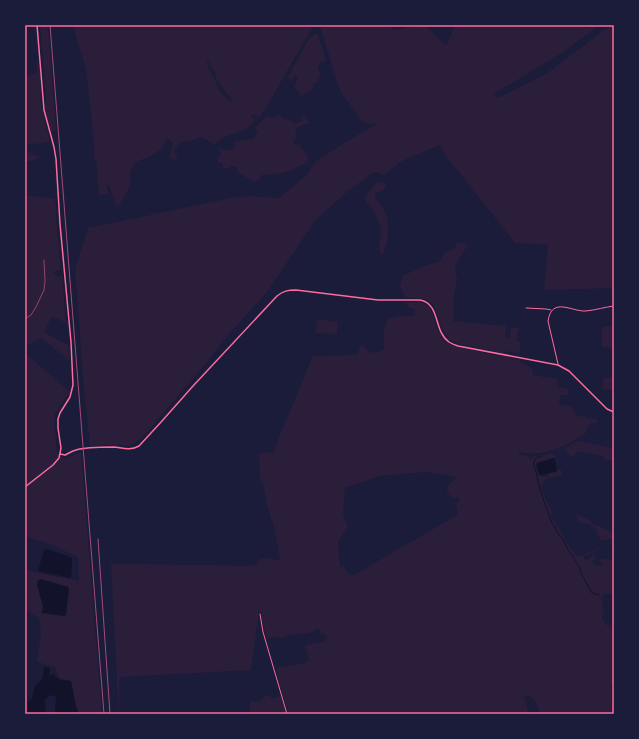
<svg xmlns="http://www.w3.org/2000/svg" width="639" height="739" font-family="Commissioner,sans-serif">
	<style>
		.green { fill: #2a1e3b; fill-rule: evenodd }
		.water { fill: #12122b }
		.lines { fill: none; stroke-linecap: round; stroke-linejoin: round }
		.stream { stroke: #12122b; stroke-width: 1 }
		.path { stroke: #ff6b9d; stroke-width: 0.5 }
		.minor { stroke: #ff6b9d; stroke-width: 1 }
		.tertiary { stroke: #ff6b9d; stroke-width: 1.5 }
		.rail { stroke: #a44b75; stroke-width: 1 }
		.neatline { fill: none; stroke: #ff6b9d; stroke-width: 1.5 }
	</style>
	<rect width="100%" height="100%" fill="#1b1b3a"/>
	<g class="green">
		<path d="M40,25H48L56,130L51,131C48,122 43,108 46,99Z"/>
		<path d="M73,25H314L265,109L259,117L253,115L251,116L255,120C247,135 225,131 215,145L205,139L200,137C195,141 189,140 183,142C179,143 176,147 173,150L178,157L175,160L170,159L169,157L173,143L168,139L160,150L149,157L136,162L130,172L131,182L127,192L118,207L115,202L109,185H106L109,194L99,195L97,172V162H95L91,110L86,70L83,58L77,41ZM207,60L209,61V63L215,72L216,78L221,86L234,102C227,101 219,91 216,84C216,83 215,78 214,78C211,71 207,68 207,60Z"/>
		<path d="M321,25H392L390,27L397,30L416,25H425L446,46L455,25H598C567,53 529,72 494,94L498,98L546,74L611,25H614V288L544,290L548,245L515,243L446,156L440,145L402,161L383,176L380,173L374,172L348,191L330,207L314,222L304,237L267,292L223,341L204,366L143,437L130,446L110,445L90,446L84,389L75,269L88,228L231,198L250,196L279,198L307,175L317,160L377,123L367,124L362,121L342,94L338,85L321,29Z"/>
		<polygon points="316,34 318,34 326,61 320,63 318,68 321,73 318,81 313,85 314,89 309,91 302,96 294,86 298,77 295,75 292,81 287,78 309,39 313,35"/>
		<path d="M37,57L40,71L41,105L50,142C42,143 39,145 31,143L26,147L27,151L31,153V154L37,156V158L35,160L25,162V76L35,74L37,71Z"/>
		<path d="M278,114L285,119L288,118L294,124L302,121L300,117H306L309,123L295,128L297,137L294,140V145L299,144L307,155L308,162L290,171L277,174L262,175L260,179L254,182L238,172L237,167L231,166L229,169L224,168C222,164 223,162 218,163L217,159L221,154L219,150V147C225,151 229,151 235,148V141C239,140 251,140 254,138C254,137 257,132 258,131L255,128L266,116L275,118Z"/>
		<path d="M380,182L386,183V187L383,191L375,193V198C378,201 381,205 383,208C392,222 388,241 383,255L380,252L379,243L381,235V228L374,211L366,201L365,197C370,192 372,184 380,182Z"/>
		<polygon points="25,190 27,191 26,195 55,199 55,203 56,204 56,215 61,270 56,271 53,273 58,276 62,276 66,323 52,316 44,332 68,345 70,361 41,338 30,344 25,345"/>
		<path d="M457,242L468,245L455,266L457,279L453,299V321L506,326L505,337L509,338L511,329L513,327L519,328L516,340L521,342L519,354L506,351L505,353H502C484,348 464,348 448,339V337L443,332L433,304L425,299L405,297V295L400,287L402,276L427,265L439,262L442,258L445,251H449L455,248Z"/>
		<path d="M419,302L424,303L429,306L433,315L438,330L445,341L454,346L494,355L504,356L519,360V362L532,368L533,375L557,379V387L568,389L569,395H561L559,402V405L571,406L575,411L576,416L587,417V418L597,419V422L595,423L590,422L591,424L590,426L587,425L586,433C567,446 544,458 520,452L518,454L524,456H528L531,460L533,457L535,456C550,455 557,446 557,469L562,471V476C557,476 550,477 546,479C536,484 548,505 552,512L550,515L561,531L566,542L577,556H582L602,546V547L584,557V559L587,560L594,555L596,557L593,561L594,565L602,566V563L600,561L602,559C607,558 610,558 614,563V595L605,593L601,598L603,604L602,607L604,610L602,618L605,624L610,626L614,635L613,640L614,644V681L611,686V704L613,714H540L536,702L528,695L524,697L529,714H289L278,679L276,668L306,663L309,659L305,647L306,645L323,642L327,639L325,634L320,633V630L317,629L310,633L288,635L285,637L271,638L267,639L262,621V613L259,610L251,670L121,677L119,679V705L117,714L118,698L111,564L211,565L237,566H250L252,565H256L260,559L271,558L275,560L280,559L274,527L267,505L263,484L260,478L259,453L274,452C276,441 281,433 285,423C295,400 303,378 313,356L356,355L358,353L360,347L363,345L368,352C374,353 380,353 384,348V329L388,319L401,316L415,315V309L410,308L405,303ZM554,458L557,470L554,472L549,473V476C545,477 542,478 538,475L537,463ZM427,472L452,476H454L455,477L456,479C446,485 443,492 454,499L458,497L459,498V501L456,506L458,512L457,515L354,575H349L344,567H340L338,541L348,526L343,515L345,488L380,476Z"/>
		<polygon points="317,319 338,322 337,334 316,333"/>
		<polygon points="614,325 614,348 602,347 602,327"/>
		<polygon points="25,353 70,392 54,415 57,453 64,459 81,452 102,714 79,714 78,711 76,707 71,681 59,678 55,667 37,662 41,633 39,618 27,611 27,593 25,591 25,569 34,572 79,581 78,557 50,544 27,537 25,540"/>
		<rect x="603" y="378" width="11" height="11"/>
		<polygon points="578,441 614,448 613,460 605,460 602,456 577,451 575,456 571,456 567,453 567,450 563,449"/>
		<path d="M576,513L589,520L593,524L599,526L614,533V541C610,536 605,542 600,539L597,534L598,532C595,526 586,522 578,522Z"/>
		<polygon points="265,696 269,696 272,698 281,696 286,714 248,714 250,712 250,701 252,700 255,702 262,700 262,698"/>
	</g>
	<g class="water">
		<polygon points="554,458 555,458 557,470 556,472 542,475 539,474 536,465 537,463"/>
		<polygon points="47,549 72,558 71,578 38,571 44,550"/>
		<polygon points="41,579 68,587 69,590 66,615 63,616 42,613 43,606 37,585 38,580"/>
		<path d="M45,667H48L50,669L49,673L50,677L52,674L54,675C58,681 64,680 71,681L76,707L78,711L79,714H55L56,699L55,695L49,696L45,699V704L46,714H25C25,706 25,704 32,699L33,693L35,686L42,679L44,668Z"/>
	</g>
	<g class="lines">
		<path class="stream" d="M541,456C537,457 535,458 534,462C533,465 535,468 536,471C539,489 546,507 552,523L555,527L557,532L563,539L568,550L574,558L580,568L581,573L592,593L599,595"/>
		<polyline class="path" points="25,319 31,315 36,307 44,290 45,281 44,260"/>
		<g class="minor">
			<polyline points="526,308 546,309 551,310"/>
			<path d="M558,365V364L548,321C552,296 572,312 586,311C596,310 605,307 614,306"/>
			<polyline points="260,614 263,632 287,714"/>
		</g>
		<g class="tertiary">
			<path d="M60,454L65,455C69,453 72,451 76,450C85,447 104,447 114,447C123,448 130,451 139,446L162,421L193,386L277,296C283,291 288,290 296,290L378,300H420C441,304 433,331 449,342C452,344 455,345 458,346L558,365L569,371L607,409L614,412"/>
			<polyline points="25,487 53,465 59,458 61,448 58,428 58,419 60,413 70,397 73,385 71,342 60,224 56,159 54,147 44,110 37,25"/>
		</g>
		<g class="rail">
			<polyline points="50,25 104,714"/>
			<polyline points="98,539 110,714"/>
		</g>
	</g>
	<rect width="639" height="739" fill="none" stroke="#1b1b3a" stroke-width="52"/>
	<rect x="26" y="26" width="587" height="687" class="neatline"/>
</svg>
